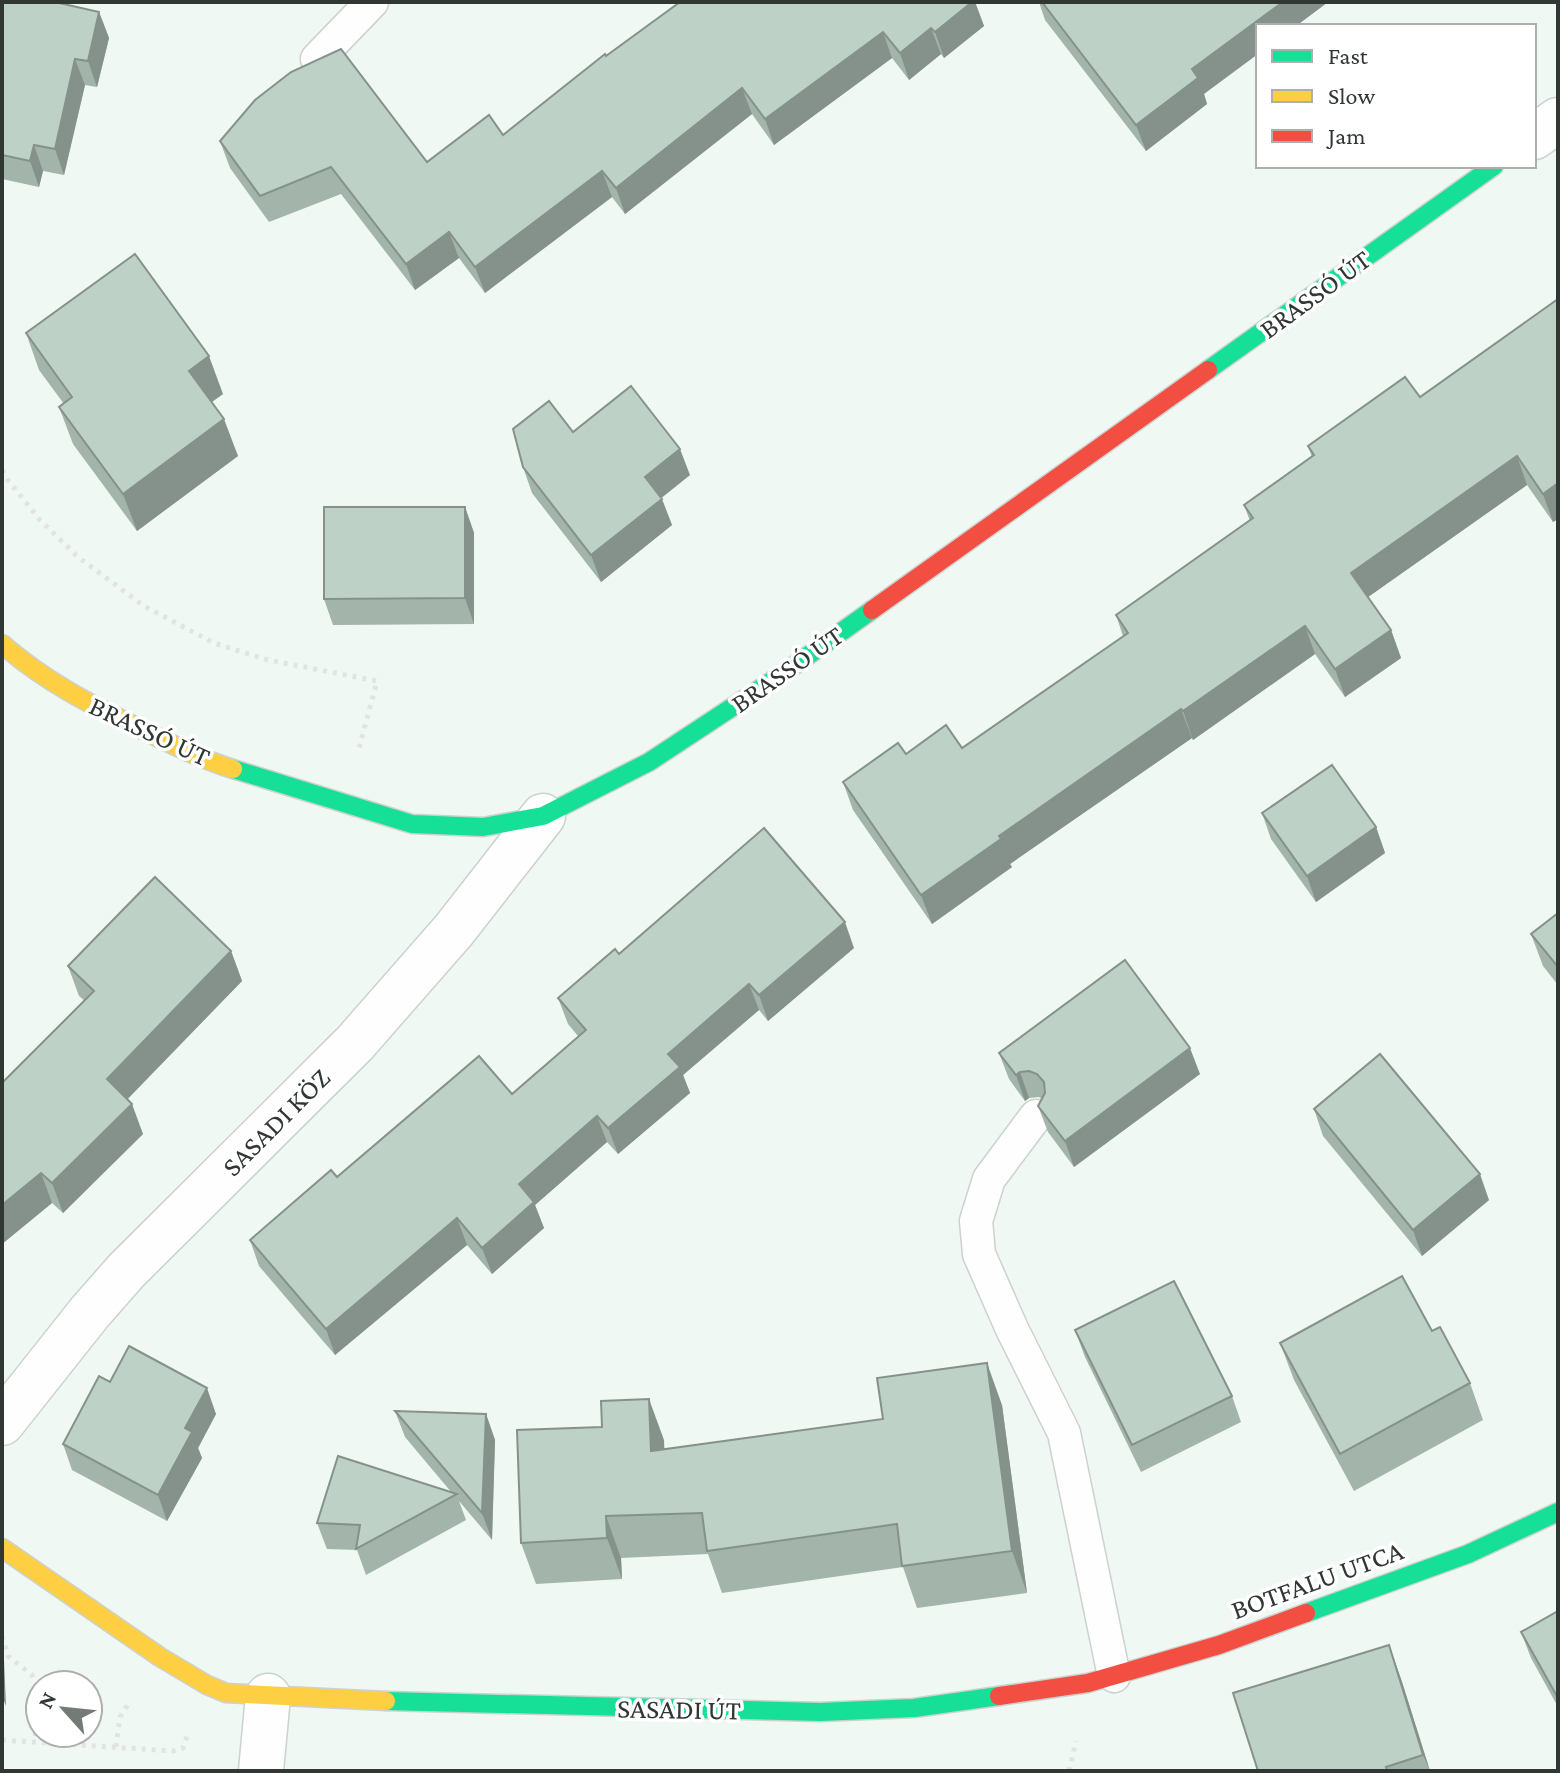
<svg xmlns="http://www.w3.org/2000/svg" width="1560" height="1773" font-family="'Crimson Pro',serif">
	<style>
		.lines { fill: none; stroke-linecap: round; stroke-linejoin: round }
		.lane-casing { stroke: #ccd2ce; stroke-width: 35 }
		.street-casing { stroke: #ccd2ce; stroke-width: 47 }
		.fast-casing { stroke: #ccd2ce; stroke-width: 21 }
		.slow-casing { stroke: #ccd2ce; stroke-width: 21 }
		.jam-casing { stroke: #ccd2ce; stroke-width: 21 }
		.path { stroke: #e2e4e3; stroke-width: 5; stroke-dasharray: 4 6; stroke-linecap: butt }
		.lane { stroke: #fdfefd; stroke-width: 32 }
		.street { stroke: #fdfefd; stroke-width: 44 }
		.fast { stroke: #16e098; stroke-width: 18 }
		.slow { stroke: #ffcf43; stroke-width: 18 }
		.jam { stroke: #f24e42; stroke-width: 18 }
		.wall { fill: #a3b4aa }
		.shaded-wall { fill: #85928b }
		.building { fill: #bed1c6; stroke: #85928b; stroke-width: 2 }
		.labels { text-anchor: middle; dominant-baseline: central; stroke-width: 7; stroke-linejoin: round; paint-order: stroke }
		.street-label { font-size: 28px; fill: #313733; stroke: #fff }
	</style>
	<rect width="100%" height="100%" fill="#f0f8f3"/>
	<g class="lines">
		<defs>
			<g id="lane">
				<polyline points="317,59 372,2"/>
				<polyline points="1036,1116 989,1179 976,1221 979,1254 1012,1329 1064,1433 1114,1676"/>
			</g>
			<g id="street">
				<polyline points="1534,137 1558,120"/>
				<polyline points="2,1423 90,1312 126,1271 355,1043 454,930 543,816"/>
				<polyline points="261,1771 268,1696"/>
			</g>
			<g id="fast">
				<polyline points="1208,370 1494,166"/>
				<polyline points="233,769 412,824 483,827 543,816 649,762 778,677 872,610"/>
				<polyline points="1306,1613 1468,1554 1558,1512"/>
				<polyline points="386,1701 820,1712 914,1708 999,1696"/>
			</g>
			<g id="slow">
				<path d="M2,644C44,681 93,706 143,730C173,745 201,759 233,769"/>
				<polyline points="2,1548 160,1657 207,1685 226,1693 386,1701"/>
			</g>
			<g id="jam">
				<polyline points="872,610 1208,370"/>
				<polyline points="999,1696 1088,1683 1219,1645 1306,1613"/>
			</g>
		</defs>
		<use href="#lane" class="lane-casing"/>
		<use href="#street" class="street-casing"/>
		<use href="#fast" class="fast-casing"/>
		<use href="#slow" class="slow-casing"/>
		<use href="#jam" class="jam-casing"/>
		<g class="path">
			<polyline points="2,470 7,479 40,520 78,557 144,606 214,643 268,660 377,681 358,752"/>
			<polyline points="2,1636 8,1656 32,1675 38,1687 35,1742"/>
			<polyline points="2,1740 173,1751 183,1748 187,1736"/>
			<polyline points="116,1747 120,1717 129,1703"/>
			<polyline points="1069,1771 1076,1741"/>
		</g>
		<use href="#lane" class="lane"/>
		<use href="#street" class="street"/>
		<use href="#fast" class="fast"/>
		<use href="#slow" class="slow"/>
		<use href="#jam" class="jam"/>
	</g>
	<g class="wall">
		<polygon points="2,2 99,12 109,38 97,87 85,85 64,175 43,171 39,187 2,179"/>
		<polygon points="680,2 975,2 984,26 944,58 941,54 909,80 892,58 774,145 752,114 625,214 612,197 485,293 459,258 415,290 341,194 269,222 230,168 220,141 427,162 503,135 606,56"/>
		<polygon points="1039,2 1328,2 1296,26 1258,26 1204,94 1207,104 1146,151 1045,20"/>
		<polygon points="1558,299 1558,519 1553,522 1527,485 1368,597 1391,630 1401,658 1345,697 1315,654 1193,740 1192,738 1010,864 1012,867 932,924 853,810 843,782 906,754 962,748 1123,636 1116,615 1250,521 1244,505 1312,457 1308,446 1420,397"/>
		<polygon points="26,333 223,394 212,402 238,456 137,531 73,444 59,407 64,404 39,370"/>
		<polygon points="523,467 690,475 661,498 672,525 601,582 532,493"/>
		<polygon points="465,507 474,533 474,624 333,625 324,599"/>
		<polygon points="1262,813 1376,827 1385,853 1316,902 1271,839"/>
		<polygon points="1558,913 1558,985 1543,966 1531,934"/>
		<polygon points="854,948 768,1021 759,1010 683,1075 690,1093 618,1154 607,1142 535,1205 544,1228 492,1274 467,1245 335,1355 259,1266 250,1240 337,1177 512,1094 578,1036 568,1024 558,998 619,954"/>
		<polygon points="231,951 242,981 127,1099 143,1134 63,1213 52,1203 2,1244 2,1083 85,1001 79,996 68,966"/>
		<polygon points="999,1053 1200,1074 1074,1167 1048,1132 1038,1106 1042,1099 1039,1097 1029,1098 1025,1101 1009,1079"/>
		<polygon points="1314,1109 1489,1200 1422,1256 1323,1136"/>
		<polygon points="1075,1330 1232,1396 1241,1422 1141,1472 1085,1357"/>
		<polygon points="1432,1331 1470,1383 1483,1420 1354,1491 1294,1380 1280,1343"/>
		<polygon points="110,1382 216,1414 198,1448 202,1458 167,1521 72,1470 63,1444"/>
		<polygon points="1002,1405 1027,1593 917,1608 903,1567 722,1593 708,1554 621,1558 622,1579 536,1584 521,1543 664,1440 664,1449"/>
		<polygon points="395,1411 486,1414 495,1440 492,1540 459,1501 466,1520 366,1575 357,1550 327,1549 317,1523 452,1493 405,1437"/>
		<polygon points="1558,1611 1558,1707 1531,1658 1521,1632"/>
		<polygon points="1389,1645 1402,1682 1430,1771 1258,1771"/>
	</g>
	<g class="shaded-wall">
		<polygon points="972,2 975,2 984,26 944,58 935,32"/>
		<polygon points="1283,2 1328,2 1296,26 1258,26 1258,54 1204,94 1207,104 1146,151 1136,125 1192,69"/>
		<polygon points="99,12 109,38 97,87 88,61"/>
		<polygon points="931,28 941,54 909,80 900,53"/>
		<polygon points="883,32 892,58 774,145 765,119"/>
		<polygon points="75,59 85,85 64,175 55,149"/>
		<polygon points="742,88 752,114 625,214 616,188"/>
		<polygon points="34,145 43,171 39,187 30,161"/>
		<polygon points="602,171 612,197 485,293 475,267"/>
		<polygon points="449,232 459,258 415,290 406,264"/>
		<polygon points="209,356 223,394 203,408 189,371"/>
		<polygon points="224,419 238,456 137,531 123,494"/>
		<polygon points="680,449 690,475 655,503 645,477"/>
		<polygon points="1517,456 1527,485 1361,602 1351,573"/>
		<polygon points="1558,483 1558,519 1553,522 1543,494"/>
		<polygon points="662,499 672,525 601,582 591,555"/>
		<polygon points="465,507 474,533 474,624 465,598"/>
		<polygon points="1305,626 1315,654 1193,740 1183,711"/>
		<polygon points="1391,630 1401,658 1345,697 1335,669"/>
		<polygon points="1181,709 1192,738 1010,864 1012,867 932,924 921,895 999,836"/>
		<polygon points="1376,827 1385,853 1316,902 1307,876"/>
		<polygon points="845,922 854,948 768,1021 759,995"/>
		<polygon points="231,951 242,981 118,1109 107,1079"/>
		<polygon points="749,984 759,1010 683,1075 690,1093 618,1154 608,1128 668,1054"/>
		<polygon points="1190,1048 1200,1074 1074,1167 1065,1141"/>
		<polygon points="1020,1072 1029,1098 1025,1101 1016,1075"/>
		<polygon points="132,1104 143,1134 63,1213 52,1183"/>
		<polygon points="597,1116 607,1142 535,1205 544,1228 492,1274 482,1248 519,1184"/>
		<polygon points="41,1173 52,1203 2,1244 2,1205"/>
		<polygon points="1480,1174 1489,1200 1422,1256 1413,1230"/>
		<polygon points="457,1218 467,1245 335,1355 326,1329"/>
		<polygon points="987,1363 1002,1405 1027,1593 1012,1551"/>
		<polygon points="207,1388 216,1414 198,1448 202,1458 167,1521 158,1495 185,1428"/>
		<polygon points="649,1399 664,1440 666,1492 651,1451"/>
		<polygon points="486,1414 495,1440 492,1540 482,1513"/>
		<polygon points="606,1516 621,1558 622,1579 607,1538"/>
		<polygon points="1389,1645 1402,1682 1430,1771 1423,1755"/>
		<polygon points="2,1653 4,1659 6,1706 2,1696"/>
	</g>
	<g class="building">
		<polygon points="2,2 55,2 99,12 88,61 75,59 55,149 34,145 30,161 2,155"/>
		<polygon points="680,2 972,2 935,32 931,28 900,53 883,32 765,119 742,88 616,188 602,171 475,267 449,232 406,264 331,167 260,196 220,141 255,100 291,72 341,49 427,162 489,115 503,135 605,54 606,56"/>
		<polygon points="1042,2 1283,2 1192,69 1198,78 1136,125"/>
		<polygon points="135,254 209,356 189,371 224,419 123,494 59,407 72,397 26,333"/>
		<polygon points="1558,299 1558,483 1543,494 1517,456 1351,573 1391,630 1335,669 1305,626 1183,711 1181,709 999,836 1001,839 921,895 843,782 898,743 906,754 946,725 962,748 1128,633 1116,615 1253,518 1244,505 1314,455 1308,446 1405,377 1420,397"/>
		<polygon points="631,386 680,449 645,477 662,499 591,555 523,467 513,429 549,401 573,432"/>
		<polygon points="324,507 465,507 465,598 324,599"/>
		<polygon points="1332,765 1376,827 1307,876 1262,813"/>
		<polygon points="764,828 845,922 759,995 749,984 668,1054 680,1067 608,1128 597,1116 519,1184 534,1202 482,1248 457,1218 326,1329 250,1240 331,1170 337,1177 479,1056 512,1094 586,1030 558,998 615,949 619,954"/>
		<polygon points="155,877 231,951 107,1079 132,1104 52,1183 41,1173 2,1205 2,1083 94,991 68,966"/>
		<polygon points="1558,913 1558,967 1531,934"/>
		<polygon points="1125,960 1190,1048 1065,1141 1038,1106 1045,1093 1044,1082 1037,1074 1029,1071 1020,1072 1016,1075 999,1053"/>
		<polygon points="1380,1054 1480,1174 1413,1230 1314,1109"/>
		<polygon points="1402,1276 1432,1331 1440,1327 1470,1383 1340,1454 1280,1343"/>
		<polygon points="1174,1281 1232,1396 1132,1445 1075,1330"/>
		<polygon points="129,1346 207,1388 185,1428 192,1432 158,1495 63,1444 99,1376 110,1382"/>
		<polygon points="987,1363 1012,1551 902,1566 897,1524 707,1551 702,1513 606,1516 607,1538 521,1543 517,1430 602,1427 601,1401 649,1399 651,1451 883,1419 877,1378"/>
		<polygon points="395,1411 486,1414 482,1513"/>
		<polygon points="338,1456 457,1494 356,1549 360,1525 317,1523"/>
		<polygon points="1558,1611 1558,1698 1521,1632"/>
		<polygon points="1389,1645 1423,1755 1386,1767 1387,1771 1258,1771 1233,1693"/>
	</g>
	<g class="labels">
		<g class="street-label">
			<text transform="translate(1315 294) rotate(-36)">BRASSÓ ÚT</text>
			<text transform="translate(787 669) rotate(-35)">BRASSÓ ÚT</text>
			<text transform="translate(150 731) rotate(25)">BRASSÓ ÚT</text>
			<text transform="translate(276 1122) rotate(-45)">SASADI KÖZ</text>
			<text transform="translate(1317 1580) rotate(-20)">BOTFALU UTCA</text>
			<text transform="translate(679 1709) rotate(1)">SASADI ÚT</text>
		</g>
	</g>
	<rect width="1560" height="1773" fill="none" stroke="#313733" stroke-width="8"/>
	<rect x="1256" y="24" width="280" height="144" fill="#ffffff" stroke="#adafad" stroke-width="2"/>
	<rect x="1272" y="50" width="40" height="12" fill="#16e098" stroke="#adafad" stroke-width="2"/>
	<text x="1328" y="64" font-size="24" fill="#313733">Fast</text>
	<rect x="1272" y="90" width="40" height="12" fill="#ffcf43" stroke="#adafad" stroke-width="2"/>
	<text x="1328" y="104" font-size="24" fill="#313733">Slow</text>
	<rect x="1272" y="130" width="40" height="12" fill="#f24e42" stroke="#adafad" stroke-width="2"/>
	<text x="1328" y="144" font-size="24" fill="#313733">Jam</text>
	<g transform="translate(64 1709) rotate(297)"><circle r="38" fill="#ffffff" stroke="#adafad" stroke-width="2"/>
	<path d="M0-6L14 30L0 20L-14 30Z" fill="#747b76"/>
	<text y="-12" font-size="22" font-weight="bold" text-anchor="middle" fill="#313733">N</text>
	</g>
</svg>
